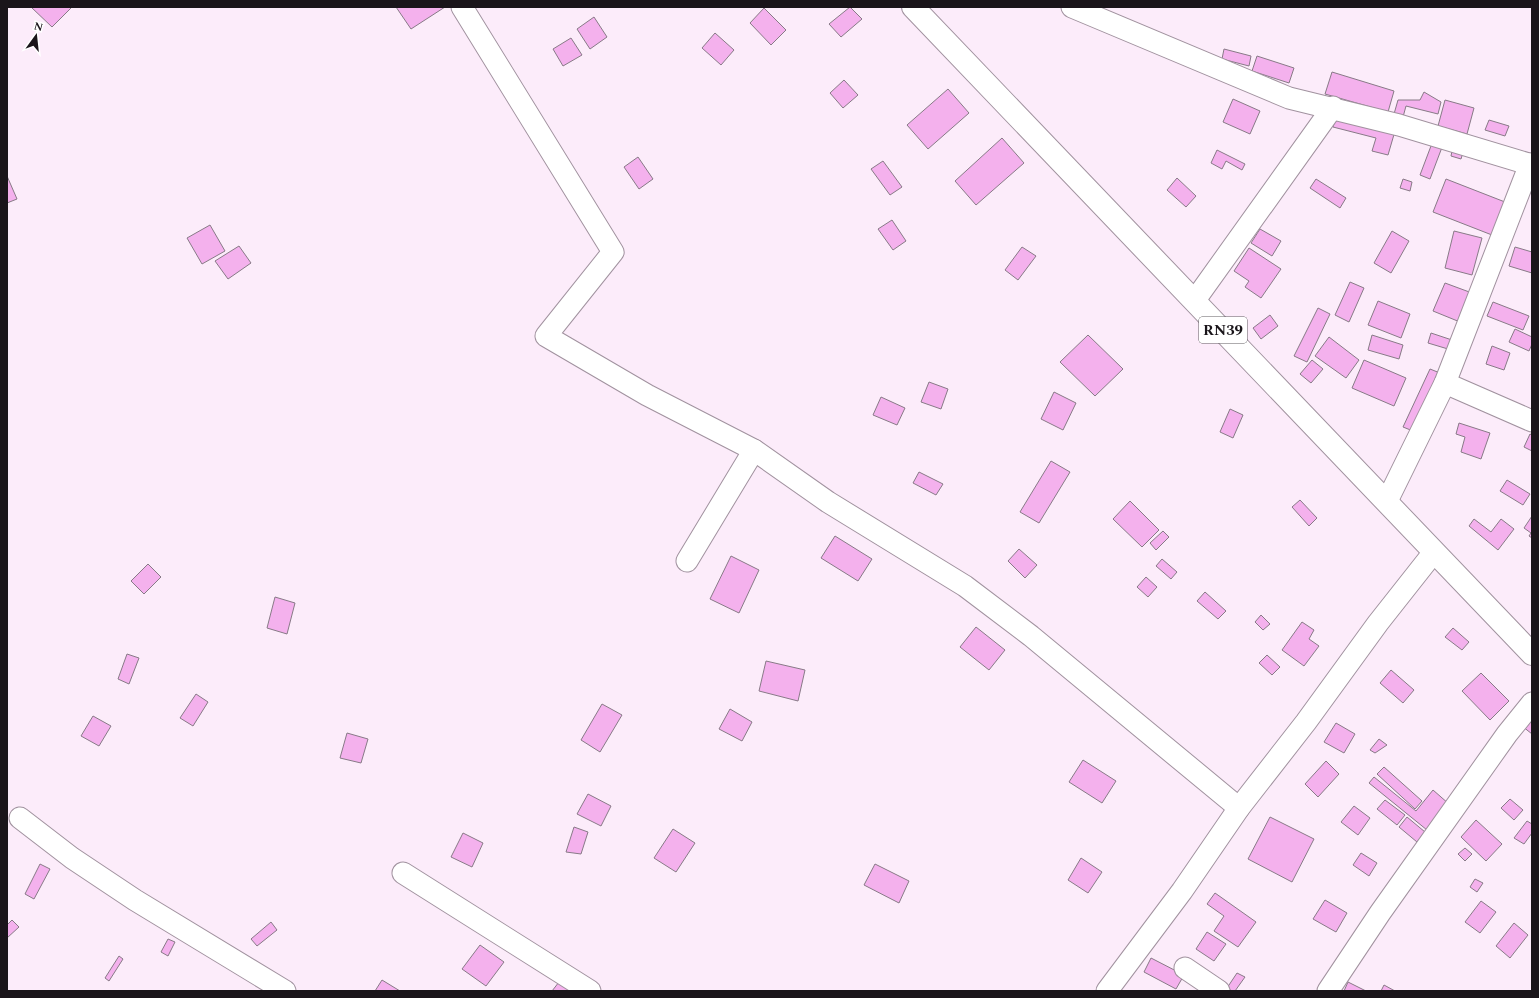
<svg xmlns="http://www.w3.org/2000/svg" width="1539" height="998" font-family="Spectral,serif">
	<style>
		.building { fill: #f4b1ed; stroke: #887a87 }
		.lines { fill: none; stroke-linecap: round; stroke-linejoin: round }
		.minor-casing { stroke: #a1929f; stroke-width: 23 }
		.trunk-casing { stroke: #a1929f; stroke-width: 24 }
		.minor { stroke: #fff; stroke-width: 21 }
		.trunk { stroke: #fff; stroke-width: 22 }
		.labels { text-anchor: middle; dominant-baseline: central; stroke-width: 3; stroke-linejoin: round; paint-order: stroke }
		.shield { fill: #fff; stroke: #5f5b5f; stroke-width: 1 }
		.shield-label { font-size: 15px; font-weight: bold; fill: #1a151a }
	</style>
	<rect width="100%" height="100%" fill="#fcecfa"/>
	<g class="building">
		<polygon points="31,7 72,7 52,27"/>
		<polygon points="396,7 445,7 411,29"/>
		<polygon points="850,7 862,19 841,37 829,24"/>
		<polygon points="764,8 786,30 771,45 750,23"/>
		<polygon points="594,17 607,37 590,49 577,29"/>
		<polygon points="715,33 734,50 721,65 702,48"/>
		<polygon points="571,38 582,55 563,66 553,49"/>
		<polygon points="1224,49 1251,56 1249,66 1222,59"/>
		<polygon points="1257,56 1294,68 1289,83 1252,71"/>
		<polygon points="1332,72 1394,91 1388,112 1325,94"/>
		<polygon points="844,80 858,95 843,108 830,93"/>
		<polygon points="948,89 969,113 928,149 907,125"/>
		<polygon points="1424,92 1441,102 1438,114 1406,106 1403,117 1394,114 1398,100 1420,100"/>
		<polygon points="1233,99 1260,111 1250,134 1223,122"/>
		<polygon points="1445,100 1474,108 1467,134 1438,126"/>
		<polygon points="1336,116 1395,131 1388,155 1372,151 1376,138 1333,127"/>
		<polygon points="1489,120 1509,126 1505,136 1485,130"/>
		<polygon points="1002,138 1024,163 976,205 955,181"/>
		<polygon points="1434,138 1444,142 1430,179 1420,175"/>
		<polygon points="1453,146 1465,146 1461,159 1451,156"/>
		<polygon points="1217,150 1245,164 1242,170 1226,161 1222,169 1211,163"/>
		<polygon points="638,157 653,179 639,189 624,167"/>
		<polygon points="883,161 902,187 890,195 871,169"/>
		<polygon points="7,176 17,199 7,203"/>
		<polygon points="1177,178 1196,196 1186,207 1167,190"/>
		<polygon points="1316,179 1346,198 1340,208 1310,188"/>
		<polygon points="1403,179 1412,182 1410,191 1400,188"/>
		<polygon points="1446,179 1505,202 1492,235 1433,212"/>
		<polygon points="892,220 906,241 893,250 878,229"/>
		<polygon points="210,225 225,251 202,264 187,238"/>
		<polygon points="1260,229 1281,241 1272,256 1251,243"/>
		<polygon points="1392,231 1409,241 1391,273 1374,263"/>
		<polygon points="1454,231 1482,238 1472,275 1445,268"/>
		<polygon points="239,246 251,263 228,279 215,261"/>
		<polygon points="1022,247 1036,256 1018,280 1005,270"/>
		<polygon points="1515,247 1532,252 1532,273 1509,266"/>
		<polygon points="1249,248 1281,269 1261,298 1245,287 1249,281 1234,271"/>
		<polygon points="1350,282 1364,288 1349,322 1335,315"/>
		<polygon points="1445,283 1472,293 1460,322 1433,311"/>
		<polygon points="1378,301 1410,314 1401,338 1368,325"/>
		<polygon points="1493,302 1529,316 1523,330 1487,316"/>
		<polygon points="1318,308 1330,314 1307,362 1294,356"/>
		<polygon points="1270,315 1278,326 1261,339 1253,328"/>
		<polygon points="1515,329 1532,337 1532,344 1529,351 1509,342"/>
		<polygon points="1431,333 1452,340 1448,349 1428,343"/>
		<polygon points="1088,335 1123,369 1095,396 1060,362"/>
		<polygon points="1372,335 1403,345 1399,359 1368,350"/>
		<polygon points="1329,337 1359,360 1346,378 1315,356"/>
		<polygon points="1492,346 1510,353 1504,370 1486,364"/>
		<polygon points="1312,360 1323,369 1311,383 1300,374"/>
		<polygon points="1364,360 1406,378 1394,406 1352,388"/>
		<polygon points="1430,369 1440,373 1413,431 1403,427"/>
		<polygon points="929,382 948,389 941,409 921,402"/>
		<polygon points="1054,392 1076,403 1063,430 1041,419"/>
		<polygon points="881,397 905,408 897,425 873,415"/>
		<polygon points="1230,409 1243,415 1233,438 1220,432"/>
		<polygon points="1459,423 1490,433 1481,459 1461,452 1465,437 1456,434"/>
		<polygon points="1530,434 1532,435 1532,451 1524,447"/>
		<polygon points="1051,461 1070,472 1039,523 1020,512"/>
		<polygon points="919,472 943,484 936,495 913,483"/>
		<polygon points="1507,480 1530,494 1523,505 1500,491"/>
		<polygon points="1300,500 1317,518 1309,526 1292,507"/>
		<polygon points="1130,501 1159,530 1142,547 1113,519"/>
		<polygon points="1532,516 1532,538 1529,536 1531,533 1524,528"/>
		<polygon points="1474,519 1491,532 1501,519 1514,529 1498,550 1469,526"/>
		<polygon points="1163,531 1169,537 1156,550 1150,543"/>
		<polygon points="835,536 872,559 858,581 821,558"/>
		<polygon points="1019,549 1037,565 1025,578 1008,561"/>
		<polygon points="731,556 759,570 739,613 710,599"/>
		<polygon points="1162,559 1177,572 1171,579 1156,566"/>
		<polygon points="148,564 161,577 144,594 131,581"/>
		<polygon points="1146,577 1157,587 1148,597 1137,587"/>
		<polygon points="1205,592 1226,611 1218,619 1197,601"/>
		<polygon points="275,597 295,603 287,634 267,628"/>
		<polygon points="1261,615 1270,624 1263,630 1255,622"/>
		<polygon points="1302,622 1314,630 1309,639 1319,646 1304,666 1282,650"/>
		<polygon points="976,627 1005,650 989,670 960,647"/>
		<polygon points="1453,628 1469,642 1462,650 1445,637"/>
		<polygon points="127,654 139,658 129,684 118,679"/>
		<polygon points="1267,655 1280,667 1272,675 1259,663"/>
		<polygon points="766,661 805,670 798,701 759,691"/>
		<polygon points="1391,670 1414,690 1403,703 1380,683"/>
		<polygon points="1481,673 1509,701 1490,720 1462,691"/>
		<polygon points="196,694 208,702 193,726 180,718"/>
		<polygon points="602,704 622,715 600,752 581,740"/>
		<polygon points="730,709 752,722 742,741 719,729"/>
		<polygon points="93,716 111,726 99,746 81,736"/>
		<polygon points="1532,717 1532,734 1522,726"/>
		<polygon points="1336,723 1355,734 1344,753 1324,742"/>
		<polygon points="347,733 368,739 361,763 340,758"/>
		<polygon points="1379,739 1387,745 1375,753 1370,750"/>
		<polygon points="1083,760 1116,781 1102,803 1069,782"/>
		<polygon points="1326,761 1339,774 1318,797 1305,784"/>
		<polygon points="1384,767 1422,801 1415,809 1377,774"/>
		<polygon points="1374,777 1416,811 1433,790 1449,804 1427,830 1369,783"/>
		<polygon points="588,794 611,806 601,826 577,814"/>
		<polygon points="1510,799 1523,810 1514,820 1501,808"/>
		<polygon points="1385,800 1405,815 1397,825 1377,809"/>
		<polygon points="1354,806 1370,818 1358,835 1341,822"/>
		<polygon points="1270,817 1314,839 1292,882 1248,859"/>
		<polygon points="1407,817 1425,832 1417,842 1399,827"/>
		<polygon points="1476,820 1502,844 1486,861 1461,837"/>
		<polygon points="1527,821 1532,824 1532,833 1524,844 1514,838"/>
		<polygon points="574,827 588,832 581,854 566,852"/>
		<polygon points="673,829 695,843 676,872 654,858"/>
		<polygon points="463,833 483,843 472,867 451,857"/>
		<polygon points="1465,848 1472,854 1465,861 1458,854"/>
		<polygon points="1361,853 1377,863 1369,876 1353,865"/>
		<polygon points="1081,858 1102,872 1088,893 1068,880"/>
		<polygon points="40,864 50,869 34,899 25,894"/>
		<polygon points="875,864 909,881 899,903 864,885"/>
		<polygon points="1475,879 1483,883 1477,892 1470,887"/>
		<polygon points="1215,893 1256,922 1238,947 1214,931 1224,916 1207,904"/>
		<polygon points="1325,900 1347,913 1336,932 1313,919"/>
		<polygon points="1481,901 1496,912 1480,933 1465,922"/>
		<polygon points="12,920 19,927 7,938 7,925"/>
		<polygon points="271,922 277,930 257,946 251,939"/>
		<polygon points="1514,923 1528,935 1510,958 1496,946"/>
		<polygon points="1207,932 1226,944 1214,961 1196,949"/>
		<polygon points="168,939 175,942 168,956 161,952"/>
		<polygon points="480,945 504,962 486,986 462,969"/>
		<polygon points="119,956 123,959 109,981 105,978"/>
		<polygon points="1151,958 1184,975 1176,989 1144,972"/>
		<polygon points="1237,973 1245,977 1235,991 1232,991 1227,988"/>
		<polygon points="382,980 400,991 375,991"/>
		<polygon points="559,982 572,991 552,991"/>
		<polygon points="1348,982 1366,991 1344,991"/>
		<polygon points="1384,985 1395,991 1381,991"/>
	</g>
	<g class="lines">
		<defs>
			<g id="minor">
				<polyline points="462,7 613,252 546,336 647,395 754,450 828,502 965,586 1031,636 1239,808"/>
				<polyline points="1072,7 1289,98 1399,125 1532,165"/>
				<polyline points="1195,300 1333,107"/>
				<polyline points="1445,383 1532,421"/>
				<polyline points="1387,501 1445,383 1530,164"/>
				<polyline points="687,561 754,450"/>
				<polyline points="20,818 72,858 135,900 285,991"/>
				<polyline points="403,873 590,991"/>
				<polyline points="1185,968 1219,991"/>
				<polyline points="1107,991 1182,891 1239,808 1306,722 1378,623 1434,552"/>
				<polyline points="1328,991 1380,913 1507,734 1532,703"/>
			</g>
			<polyline id="trunk" points="913,7 1532,654"/>
		</defs>
		<use href="#minor" class="minor-casing"/>
		<use href="#trunk" class="trunk-casing"/>
		<use href="#minor" class="minor"/>
		<use href="#trunk" class="trunk"/>
	</g>
	<g class="labels">
		<rect class="shield" x="1199" y="317" width="48" height="26" rx="3"/>
		<g class="shield-label">
			<text x="1223" y="330">RN39</text>
		</g>
	</g>
	<rect width="1539" height="998" fill="none" stroke="#1a151a" stroke-width="16"/>
	<g transform="translate(36 36) rotate(15)" stroke="#ffffff" stroke-width="3" paint-order="stroke">
	<path d="M0-3L7 15L0 10L-7 15Z" fill="#1a151a"/>
	<text y="-6" font-size="11" font-weight="bold" text-anchor="middle" fill="#1a151a">N</text>
	</g>
</svg>
